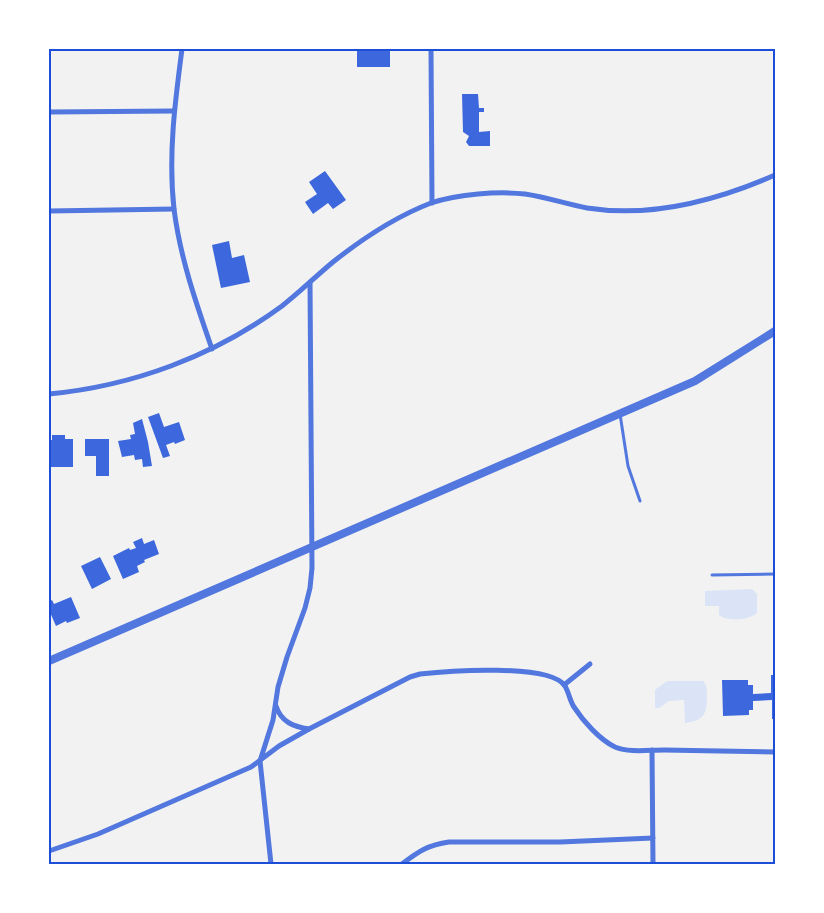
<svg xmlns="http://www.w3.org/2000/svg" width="824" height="913" font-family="Mulish,sans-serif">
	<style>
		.green { fill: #dbe4f7 }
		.building { fill: #3d67dc }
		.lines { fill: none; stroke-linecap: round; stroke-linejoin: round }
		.service { stroke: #5277de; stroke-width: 3 }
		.minor { stroke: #5277de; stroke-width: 5 }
		.tertiary { stroke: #5277de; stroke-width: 8 }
		.neatline { fill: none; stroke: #1d4ed8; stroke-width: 2 }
	</style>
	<rect width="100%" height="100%" fill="#f2f2f2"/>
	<g class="green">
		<path d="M752,589L757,594V613C749,620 728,622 719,615V606H705V591Z"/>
		<path d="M667,681H703C707,686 707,689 707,696C707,714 704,721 685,723L684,700L669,701L659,708H655V690Z"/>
	</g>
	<g class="building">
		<polygon points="357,49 380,49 380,51 390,51 390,67 357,67"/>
		<rect x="463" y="49" width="30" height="2"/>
		<polygon points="462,94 478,94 479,108 484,108 484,112 479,112 479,132 490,131 490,146 469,146 466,142 469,136 463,132"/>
		<polygon points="325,171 346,200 333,209 328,203 313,214 305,202 317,194 309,182"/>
		<polygon points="229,241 232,258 244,255 250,282 221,288 212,245"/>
		<polygon points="159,413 164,427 179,422 185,440 175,444 174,442 166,445 170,456 163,458 148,417"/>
		<polygon points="142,419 148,442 152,466 143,467 142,459 135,460 134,455 122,457 118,441 131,439 130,435 135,434 133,423"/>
		<polygon points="52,435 65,435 65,439 73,439 73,467 49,467 49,440 52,440"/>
		<polygon points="85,439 109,439 109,476 96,476 96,456 85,456"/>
		<polygon points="142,538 144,544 154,540 159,554 144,560 145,562 137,566 139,572 123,579 113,556 129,548 130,550 136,548 133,542"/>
		<polygon points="100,557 111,579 92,589 81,566"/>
		<polygon points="71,597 80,618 67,623 66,621 56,626 49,610 49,602 52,600 54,604"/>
		<polygon points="771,675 775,675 775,719 772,719 772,700 753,701 753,710 749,710 749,715 723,716 722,680 748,680 748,685 753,685 753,694 771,693"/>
	</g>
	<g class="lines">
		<g class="service">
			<polyline points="620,414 628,466 640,501"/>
			<polyline points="712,575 775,574"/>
		</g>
		<g class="minor">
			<path d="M182,49C175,102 168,155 174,209C180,257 196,303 212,349"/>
			<polyline points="431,49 432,203"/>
			<polyline points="49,112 174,111"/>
			<polyline points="49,211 174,209"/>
			<path d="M49,394C133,386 214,356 282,306C300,292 316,276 333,262C362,239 397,216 431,203C458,194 498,191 525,194C546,197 566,204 587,208C651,218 718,200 775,175"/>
			<polyline points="564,685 590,664"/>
			<path d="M276,706C281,722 294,727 309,729"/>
			<polyline points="652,750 653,864"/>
			<path d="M49,851L98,834L251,767L279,746L309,729L410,677L420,674C446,671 550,663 565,686C569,693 570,701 574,707C583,721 600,740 615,747C629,753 649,750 664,750C701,751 738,751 775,752"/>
			<polyline points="271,864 260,761 273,720 278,687 287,657 305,608 310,588 312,568 310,282"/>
			<path d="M402,864C419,851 428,845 449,842H560L653,838"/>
		</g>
		<polyline class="tertiary" points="49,661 695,381 775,331"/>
	</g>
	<rect width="824" height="913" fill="none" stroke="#ffffff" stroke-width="100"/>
	<rect x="50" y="50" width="724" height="813" class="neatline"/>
</svg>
